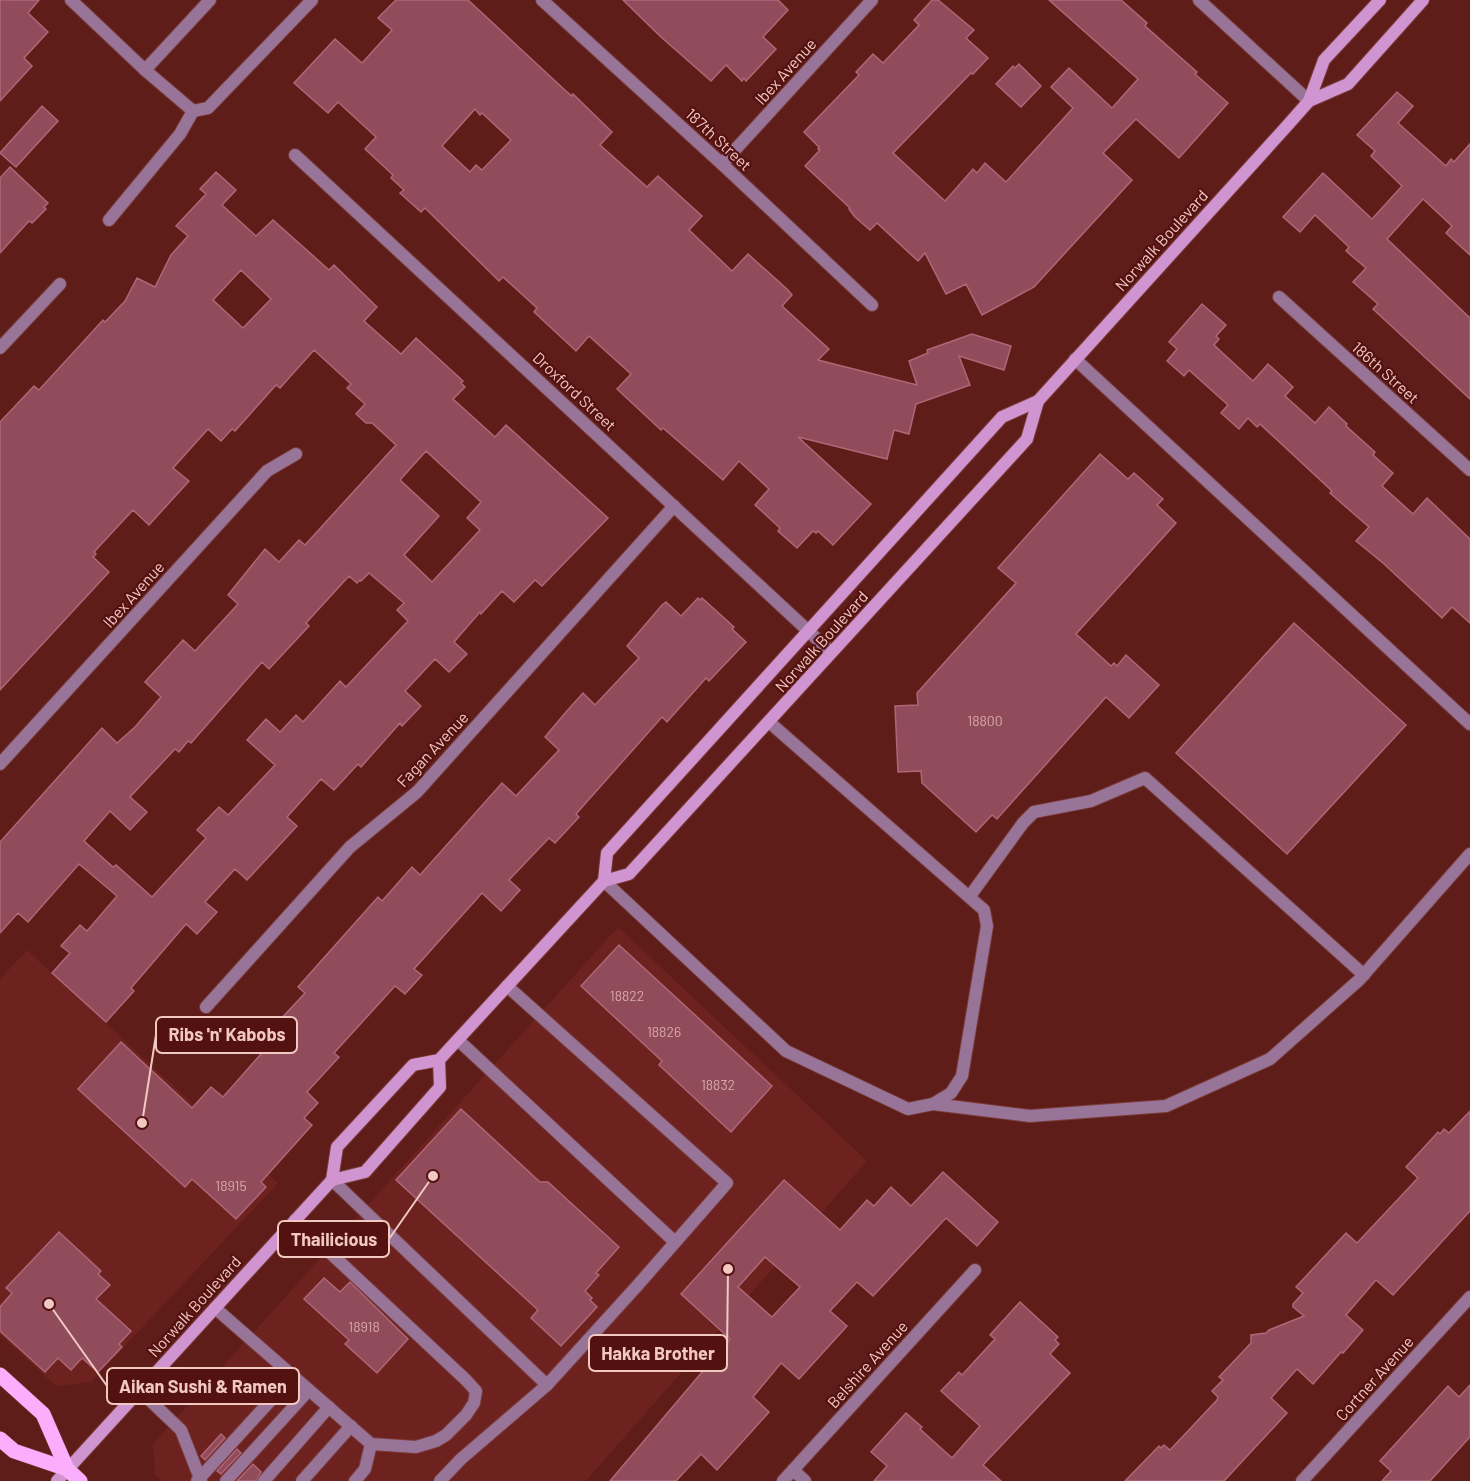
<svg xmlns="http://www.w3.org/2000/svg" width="1470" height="1481" font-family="Barlow,sans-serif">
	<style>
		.built { fill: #6d221f }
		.building { fill: #914c5c; stroke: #b06676; stroke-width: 1.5; fill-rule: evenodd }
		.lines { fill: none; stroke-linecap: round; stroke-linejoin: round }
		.service-casing { stroke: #793c38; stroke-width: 14 }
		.minor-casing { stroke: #793c38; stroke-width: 14 }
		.tertiary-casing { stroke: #793c38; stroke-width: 14 }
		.secondary-casing { stroke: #793c38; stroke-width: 14 }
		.primary-casing { stroke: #793c38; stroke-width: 16 }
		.service { stroke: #997499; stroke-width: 12 }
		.minor { stroke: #997499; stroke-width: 12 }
		.tertiary { stroke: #997499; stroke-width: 12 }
		.secondary { stroke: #d095d0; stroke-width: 12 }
		.primary { stroke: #faaefb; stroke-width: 15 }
		.labels { text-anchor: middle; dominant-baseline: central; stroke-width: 4.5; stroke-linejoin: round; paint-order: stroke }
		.number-label { font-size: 14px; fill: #daa9a9 }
		.street-label { font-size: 16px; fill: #f2c8c3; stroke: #531110 }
		.leader { fill: none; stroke: #f2c8c3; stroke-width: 2 }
		.callout-dot { fill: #f2c8c3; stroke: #531110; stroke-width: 2 }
		.callout { fill: #531110; stroke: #f2c8c3; stroke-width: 2 }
		.callout-label { font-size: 18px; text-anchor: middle; font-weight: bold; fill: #f2c8c3 }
	</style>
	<rect width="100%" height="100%" fill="#5f1d1a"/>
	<g class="built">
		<polygon points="618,927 867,1161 586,1481 162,1481 155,1474 153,1444"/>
		<polygon points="27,950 278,1183 91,1382 56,1386 0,1335 0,979"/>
	</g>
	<g class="building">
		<polygon points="0,0 39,0 28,13 48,32 24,58 32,66 0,101"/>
		<path d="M396,0H468L567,92L572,96L573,94L612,132L600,145L647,187L658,176L702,216L689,230L732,271L748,254L788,290L792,295L782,306L829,349L818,360L917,385L909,361L928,353L927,350L972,334L1011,346L1004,370L959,356L970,385L916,404L909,434L894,430L887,459L798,437L871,504L833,545L818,531L816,533L813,531L797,548L778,531L780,528L755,505L769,489L739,461L723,480L663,428L661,430L617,389L631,374L589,336L576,351L534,312L537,308L503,277L499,281L425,208L421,212L400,193L404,190L391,178L393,175L365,149L376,137L338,102L328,113L294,83L335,39L362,63L392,30L378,18ZM475,109L480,115L482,113L511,140L482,170L476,165L470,172L442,146Z"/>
		<polygon points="623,0 778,0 788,10 763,37 776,49 746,81 744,78 742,81 726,65 711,81 661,37"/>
		<polygon points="932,0 938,0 974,30 966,38 988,58 973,74 971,73 893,153 945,201 973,169 977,173 985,163 1006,182 1073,108 1051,87 1069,68 1112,108 1138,79 1049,0 1121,0 1147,23 1145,26 1197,72 1195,74 1228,103 1179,158 1136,119 1103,153 1132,180 1034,287 982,315 966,284 946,294 925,253 918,261 877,223 870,230 855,217 849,209 850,208 805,166 820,150 818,149 819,147 804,132 859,75 856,72 873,54 883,63 919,25 914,20"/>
		<polygon points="1019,64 1041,86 1021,107 996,84 1013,66 1015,68"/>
		<polygon points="1397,92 1413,106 1398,123 1446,166 1451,159 1454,162 1470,144 1470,255 1446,233 1452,226 1423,199 1387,239 1470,318 1470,399 1373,309 1378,304 1353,282 1366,268 1346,251 1349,247 1315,215 1300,232 1283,217 1323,173 1372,219 1402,186 1371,156 1375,151 1357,135"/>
		<polygon points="42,106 58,121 16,167 0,153"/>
		<polygon points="10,167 48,203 44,207 46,209 32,223 29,221 0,253 0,178"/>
		<path d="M216,172L236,190L222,205L256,236L273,220L329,270L334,265L377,307L364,321L401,354L416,338L463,381L461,383L465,387L453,399L495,437L506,425L608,518L542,586L535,580L514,602L502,591L481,614L480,612L454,642L467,654L449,672L435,659L405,691L421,706L402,726L400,723L361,767L358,764L334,790L321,779L287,817L297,826L247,880L235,869L205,902L217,912L197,934L186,924L131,988L134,991L106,1022L52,973L70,953L61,946L80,925L87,931L117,896L79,864L28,922L18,913L0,933V842L102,728L117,743L135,727L161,697L145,682L183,640L195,651L238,604L228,595L265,549L279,562L299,540L305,545L396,445L372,423H366L356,414L365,404L347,388L351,384L314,350L280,388L276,385L235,431L232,429L221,441L208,429L173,468L189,481L149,525L133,510L94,552L96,554L93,557L109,572L0,690V422L34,386L39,390L103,320L105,322L125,301L137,278L155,287L171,255L188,236L176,226L206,194L200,189ZM241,270L271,299L243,328L213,300ZM426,451L481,502L467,518L480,530L432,582L404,555L439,516L400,480ZM369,573L404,603L397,610L408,621L346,687L340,681L303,722L296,715L280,732L266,719L247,740L275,765L228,815L219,807L197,830L206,838L152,897L116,865L113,867L84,841L110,811L130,830L147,812L130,797L175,749L179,752L188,741L191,743L262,662L269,669L309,626L306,623L349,576L357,583L360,580L361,581Z"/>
		<polygon points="1202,304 1226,325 1216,336 1219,339 1214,345 1253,381 1268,364 1293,387 1285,396 1315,423 1329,407 1347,424 1346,426 1375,452 1373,455 1393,473 1382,486 1413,514 1427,498 1470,539 1470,623 1452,607 1442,618 1383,563 1356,541 1369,527 1330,493 1332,491 1260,424 1257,427 1248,418 1239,429 1221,413 1228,405 1189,370 1184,376 1167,361 1177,349 1169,342"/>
		<polygon points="1100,454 1128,479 1134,473 1163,499 1157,505 1176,523 1076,634 1111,666 1114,663 1117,666 1126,655 1159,685 1129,718 1106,697 997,819 992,815 976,832 922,783 921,771 898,772 895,706 918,705 917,693 1016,583 998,568"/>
		<polygon points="698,598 700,600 702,598 734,627 732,629 746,642 709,681 706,678 667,722 662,717 576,814 579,817 555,843 549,838 509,880 520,890 501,911 482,893 414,969 422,975 405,994 395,986 334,1053 339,1057 307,1092 318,1103 304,1118 312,1125 261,1182 266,1187 236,1219 192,1179 185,1187 78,1089 121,1042 192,1108 211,1087 223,1097 284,1028 278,1022 305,993 298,987 378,897 382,901 412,867 420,875 502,783 516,796 559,750 545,737 566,712 583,693 595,705 639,658 627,646 662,605 666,602 681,616"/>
		<polygon points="1294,623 1406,725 1287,854 1176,753"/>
		<polygon points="619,945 772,1086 731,1132 659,1065 662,1061 581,986"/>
		<polygon points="461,1109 540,1182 548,1182 619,1247 596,1273 599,1275 585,1291 592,1298 590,1300 597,1307 561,1346 531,1318 538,1310 396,1180"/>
		<polygon points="1470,1111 1470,1211 1393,1295 1376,1280 1346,1315 1363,1330 1343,1353 1341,1352 1313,1384 1297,1369 1271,1398 1287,1413 1224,1481 1125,1481 1159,1446 1161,1448 1164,1445 1170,1450 1217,1400 1218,1397 1212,1391 1223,1380 1219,1377 1251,1343 1251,1335 1266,1333 1269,1330 1304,1316 1293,1307 1293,1304 1303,1293 1296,1287 1346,1233 1357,1243 1417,1179 1418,1178 1406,1167 1438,1132 1440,1134 1444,1129 1449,1133"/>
		<path d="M943,1172L998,1222L977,1246L946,1218L873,1296L857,1282L830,1311L847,1326L799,1379L781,1363L753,1397L769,1412L717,1470L701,1454L676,1481H610L730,1339L681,1294L784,1180L840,1230L867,1200L874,1206L891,1187L911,1206ZM765,1257L800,1287L772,1317L738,1287Z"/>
		<polygon points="59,1232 101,1271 98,1274 110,1285 96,1299 131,1331 119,1344 122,1347 98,1372 82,1358 71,1370 58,1358 45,1372 0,1331 0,1307 12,1293 6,1288"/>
		<polygon points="324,1278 340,1292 350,1282 408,1339 377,1373 345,1344 349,1340 304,1299"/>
		<polygon points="1020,1302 1058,1337 1055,1340 1059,1344 1050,1354 1070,1373 983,1465 1001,1481 874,1481 887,1466 871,1452 906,1413 922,1427 920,1429 952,1458 980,1426 941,1391 959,1372 962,1375 995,1339 990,1335"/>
		<polygon points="1470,1385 1470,1437 1430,1481 1382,1481 1391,1471 1380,1461 1448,1386 1459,1397"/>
		<polygon points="221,1434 225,1438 205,1460 201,1456"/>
		<polygon points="237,1449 241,1453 221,1474 217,1471"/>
		<polygon points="253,1464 261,1472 256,1481 237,1481"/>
	</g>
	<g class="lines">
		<defs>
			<g id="service">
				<polyline points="71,0 145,70 193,111 208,108 312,0"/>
				<polyline points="145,70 210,0"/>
				<polyline points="109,220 180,134 193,111"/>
				<polyline points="1075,359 1470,724"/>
				<polyline points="604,881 786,1051 908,1109 933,1104 951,1093 962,1076 987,926 984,910 769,722"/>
				<polyline points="970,896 1023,823 1034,812 1091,801 1145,778 1364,975"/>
				<polyline points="458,1040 675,1242"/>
				<polyline points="933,1104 1030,1116 1166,1106 1270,1059 1359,980 1470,854"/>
				<polyline points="332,1180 547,1385"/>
				<polyline points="215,1308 371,1444 416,1447 436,1441 446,1435 466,1415 474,1403 476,1391 466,1380 295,1220"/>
				<polyline points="140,1391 181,1430 201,1481"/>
				<polyline points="197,1481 293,1376"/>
				<polyline points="226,1481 309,1390"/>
				<polyline points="264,1481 329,1407"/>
				<polyline points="302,1481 351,1426"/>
				<polyline points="355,1481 365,1469 371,1444"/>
				<polyline points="440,1481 461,1459 547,1385 637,1286 727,1183 507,986"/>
			</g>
			<g id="minor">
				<polyline points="542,0 722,164 872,305"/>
				<polyline points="295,155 831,652"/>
				<polyline points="722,164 872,0"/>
				<polyline points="1279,297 1470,470"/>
				<polyline points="0,348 60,284"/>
				<polyline points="0,764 267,471 296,454"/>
				<polyline points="206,1007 350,847 417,792 674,506"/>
				<polyline points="793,1470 805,1481"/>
				<polyline points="783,1481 975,1270"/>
				<polyline points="1302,1481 1470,1297"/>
			</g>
			<polyline id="tertiary" points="1199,0 1309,101"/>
			<g id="secondary">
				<polyline points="1309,101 1348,84 1423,0"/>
				<polyline points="604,881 607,853 1002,417 1038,401 1286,127 1309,101 1324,60 1380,0"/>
				<polyline points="332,1180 365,1172 440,1087 439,1060"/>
				<polyline points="57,1481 332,1180 337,1147 413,1065 439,1060 604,881 629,874 1027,439 1038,401"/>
			</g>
			<g id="primary">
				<polyline points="0,1375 43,1414 67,1469 80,1481"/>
				<polyline points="0,1439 14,1451 67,1469"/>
			</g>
		</defs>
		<use href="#service" class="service-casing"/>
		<use href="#minor" class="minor-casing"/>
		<use href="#tertiary" class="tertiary-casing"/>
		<use href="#secondary" class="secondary-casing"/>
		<use href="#primary" class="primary-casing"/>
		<use href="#service" class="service"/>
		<use href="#minor" class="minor"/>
		<use href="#tertiary" class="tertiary"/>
		<use href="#secondary" class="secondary"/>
		<use href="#primary" class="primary"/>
	</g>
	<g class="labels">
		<g class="number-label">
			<text x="985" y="720">18800</text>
			<text x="627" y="995">18822</text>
			<text x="664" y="1031">18826</text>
			<text x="718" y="1084">18832</text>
			<text x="231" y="1185">18915</text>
			<text x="364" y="1326">18918</text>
		</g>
		<g class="street-label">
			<text transform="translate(785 71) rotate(-48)">Ibex Avenue</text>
			<text transform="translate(719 139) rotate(43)">187th Street</text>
			<text transform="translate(1161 240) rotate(-48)">Norwalk Boulevard</text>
			<text transform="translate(1386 372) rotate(42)">186th Street</text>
			<text transform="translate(575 391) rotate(43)">Droxford Street</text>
			<text transform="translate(133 594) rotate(-48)">Ibex Avenue</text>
			<text transform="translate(821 641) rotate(-48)">Norwalk Boulevard</text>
			<text transform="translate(432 749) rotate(-47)">Fagan Avenue</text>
			<text transform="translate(194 1306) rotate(-48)">Norwalk Boulevard</text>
			<text transform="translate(867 1364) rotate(-48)">Belshire Avenue</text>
			<text transform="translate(1374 1378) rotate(-48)">Cortner Avenue</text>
		</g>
	</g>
	<path class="leader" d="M142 1123L156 1035M433 1176L389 1239M728 1269L727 1353M49 1304L107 1386"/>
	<g class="callout-dot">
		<circle cx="142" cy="1123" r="6"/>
		<circle cx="433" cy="1176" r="6"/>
		<circle cx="728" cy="1269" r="6"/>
		<circle cx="49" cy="1304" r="6"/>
	</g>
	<g class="callout">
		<rect x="156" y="1017" width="141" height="36" rx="6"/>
		<rect x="278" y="1221" width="111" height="36" rx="6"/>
		<rect x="589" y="1335" width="138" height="36" rx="6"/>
		<rect x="107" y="1368" width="192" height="36" rx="6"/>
	</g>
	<g class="callout-label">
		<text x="227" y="1041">Ribs 'n' Kabobs</text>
		<text x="334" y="1246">Thailicious</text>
		<text x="658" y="1360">Hakka Brother</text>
		<text x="203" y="1393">Aikan Sushi &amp; Ramen</text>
	</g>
</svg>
